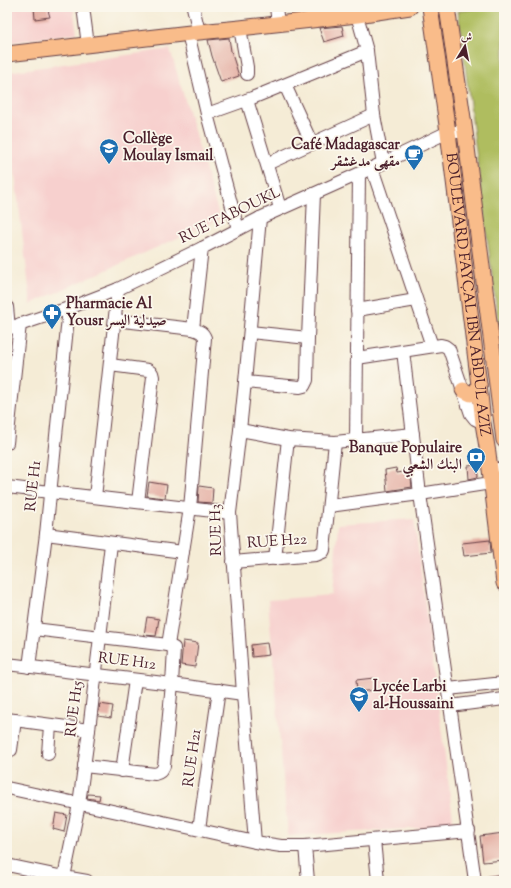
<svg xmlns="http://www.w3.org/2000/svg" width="511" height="888" font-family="'Sorts Mill Goudy',Amiri,serif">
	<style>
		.built { fill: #f7d0ce }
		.green { fill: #afbd5f; stroke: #7c6e45 }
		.building { fill: #e3aa9f }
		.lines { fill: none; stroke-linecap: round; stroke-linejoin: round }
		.minor-casing { stroke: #643e45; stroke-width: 14 }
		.major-casing { stroke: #643e45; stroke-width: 17 }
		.minor { stroke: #fff; stroke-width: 12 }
		.major { stroke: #f9bc8a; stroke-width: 15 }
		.labels { text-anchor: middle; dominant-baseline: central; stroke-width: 3.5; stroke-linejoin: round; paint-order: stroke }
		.poi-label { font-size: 15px; font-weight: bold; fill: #4a1f2b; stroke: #fbf7ec; text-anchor: start }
		.street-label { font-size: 15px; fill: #4a1f2b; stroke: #fbf7ec }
	</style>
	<rect width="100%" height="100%" fill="#fbf7ec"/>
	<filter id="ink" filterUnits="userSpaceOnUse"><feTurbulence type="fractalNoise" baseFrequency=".025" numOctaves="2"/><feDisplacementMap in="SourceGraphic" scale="8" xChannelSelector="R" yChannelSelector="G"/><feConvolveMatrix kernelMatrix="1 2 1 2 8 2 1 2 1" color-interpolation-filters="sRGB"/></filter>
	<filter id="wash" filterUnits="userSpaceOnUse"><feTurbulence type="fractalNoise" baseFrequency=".012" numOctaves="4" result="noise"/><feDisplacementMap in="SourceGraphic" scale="16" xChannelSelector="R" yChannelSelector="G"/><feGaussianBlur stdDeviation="0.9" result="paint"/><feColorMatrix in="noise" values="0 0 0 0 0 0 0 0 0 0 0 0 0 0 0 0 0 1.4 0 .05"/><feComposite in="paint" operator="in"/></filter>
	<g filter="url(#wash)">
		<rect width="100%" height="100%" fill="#f5ecd6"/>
		<g class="built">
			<polygon points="7,7 73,7 77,33 7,43"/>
			<polygon points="170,49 220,219 31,304 7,110 7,72"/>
			<polygon points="414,519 454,826 288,836 268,600 332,595 338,524"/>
		</g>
		<polygon class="green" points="492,7 504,7 504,368 458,11"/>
		<g id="blocks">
			<g class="building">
				<polygon points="34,7 47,7 50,17 35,19"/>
				<polygon points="342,26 344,36 324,42 319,28"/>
				<polygon points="229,38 231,51 239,76 221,82 212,56 208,40"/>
				<polygon points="477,465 478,477 469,479 468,466"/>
				<polygon points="396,468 397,473 410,471 412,487 387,491 385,470"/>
				<polygon points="149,482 167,485 165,498 147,496"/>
				<polygon points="199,486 213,488 212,503 198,502"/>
				<polygon points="490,540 491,553 464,556 462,543"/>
				<polygon points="147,617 159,619 156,636 144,635"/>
				<polygon points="183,641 198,643 195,667 181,665"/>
				<polygon points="267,643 269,655 252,657 251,645"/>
				<polygon points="374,678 375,690 357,692 356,680"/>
				<polygon points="100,704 113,706 111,718 98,716"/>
				<polygon points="88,794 100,795 99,800 87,798"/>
				<polygon points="56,813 67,815 64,832 53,829"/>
				<polygon points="504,833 504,860 483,862 480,836"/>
				<polygon points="504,874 504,881 483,881 483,877"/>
			</g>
		</g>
	</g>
	<g filter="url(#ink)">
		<use href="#blocks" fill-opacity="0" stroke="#643e45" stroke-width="1"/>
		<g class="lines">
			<defs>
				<g id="minor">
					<polyline points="83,7 88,45"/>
					<polyline points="193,7 199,32"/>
					<polyline points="276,7 278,24"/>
					<polyline points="356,7 357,15 367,51 374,115 383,163"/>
					<polyline points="240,28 247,67 247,74"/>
					<polyline points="188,33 207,114 238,229"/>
					<polyline points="285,85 312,144"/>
					<polyline points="247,100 280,208"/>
					<polyline points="207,114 252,98 367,51"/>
					<polyline points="267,164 374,115"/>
					<polyline points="372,168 432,346"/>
					<polyline points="7,307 9,328"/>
					<polyline points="357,310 416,300"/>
					<path d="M115,320L193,329C199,331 203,332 205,338L190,508L168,645"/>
					<polyline points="7,329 69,308 118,289 202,248 260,218 383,163 448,132 465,132"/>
					<polyline points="193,329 202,248"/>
					<polyline points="250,332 308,338"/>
					<polyline points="403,351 420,494 475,881"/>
					<polyline points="357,358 441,345 445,346 449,349 471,414 475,419 483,423"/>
					<polyline points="110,365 148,370 152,373 153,377 138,502"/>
					<polyline points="245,382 300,387 304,386 307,380 308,338 314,194"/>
					<polyline points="240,430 288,439 335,442 413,434"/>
					<polyline points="356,440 359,174"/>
					<polyline points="7,443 20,324"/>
					<polyline points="490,469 504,469"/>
					<polyline points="7,487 230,513"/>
					<polyline points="95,497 118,289"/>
					<polyline points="329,506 420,494 491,483"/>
					<polyline points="46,534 183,552"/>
					<polyline points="275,559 288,439"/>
					<polyline points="233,562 316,555 323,552 324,550 335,442"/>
					<path d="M34,629L168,645L174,648L172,684L164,766C162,771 160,773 155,774L84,766"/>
					<polyline points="7,664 172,684 243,694"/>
					<polyline points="29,667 46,534 69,308"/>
					<polyline points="448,689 504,683"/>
					<polyline points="450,706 504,699"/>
					<polyline points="7,719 89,730"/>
					<polyline points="11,750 15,720"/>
					<polyline points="48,754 50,725"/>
					<polyline points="122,771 135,680"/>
					<polyline points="7,788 255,842 281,846 305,846 469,831"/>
					<polyline points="199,829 219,690"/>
					<polyline points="374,840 378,881"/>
					<polyline points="255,842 243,694 238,621 230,513 240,430 245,382 260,218"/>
					<polyline points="305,846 308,881"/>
					<polyline points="7,865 64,877 87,881"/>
					<polyline points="64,877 79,804 89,730 111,544"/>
				</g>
				<g id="major">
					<path id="s1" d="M430,7L448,132L479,385L483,423L488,453L504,583"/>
					<polyline points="447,7 465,132 504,440"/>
					<polyline points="7,54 199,32 240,28 357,15 410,7"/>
					<polyline points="463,390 471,394 477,392 479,385"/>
				</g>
			</defs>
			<use href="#minor" class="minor-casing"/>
			<use href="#major" class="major-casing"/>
			<use href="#minor" class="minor"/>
			<use href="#major" class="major"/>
		</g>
	</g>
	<defs>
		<symbol id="school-pin" viewBox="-11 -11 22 30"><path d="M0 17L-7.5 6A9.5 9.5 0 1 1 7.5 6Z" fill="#1f6fb2" stroke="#fbf7ec"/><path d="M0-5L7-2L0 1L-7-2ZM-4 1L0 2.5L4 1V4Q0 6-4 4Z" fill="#fff"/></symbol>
		<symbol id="cafe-pin" viewBox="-11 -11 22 30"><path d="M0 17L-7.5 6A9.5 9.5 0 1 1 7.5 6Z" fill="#1f6fb2" stroke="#fbf7ec"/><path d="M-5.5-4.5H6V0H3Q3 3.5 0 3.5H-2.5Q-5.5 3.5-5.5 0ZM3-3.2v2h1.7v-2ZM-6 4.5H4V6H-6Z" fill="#fff"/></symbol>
		<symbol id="pharmacy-pin" viewBox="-11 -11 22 30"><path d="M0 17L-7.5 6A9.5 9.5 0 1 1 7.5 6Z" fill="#1f6fb2" stroke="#fbf7ec"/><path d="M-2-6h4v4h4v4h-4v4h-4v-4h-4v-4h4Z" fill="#fff"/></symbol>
		<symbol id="bank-pin" viewBox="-11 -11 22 30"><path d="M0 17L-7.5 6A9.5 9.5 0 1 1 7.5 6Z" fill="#1f6fb2" stroke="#fbf7ec"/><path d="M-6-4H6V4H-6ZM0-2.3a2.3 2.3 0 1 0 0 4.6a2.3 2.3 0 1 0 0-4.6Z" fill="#fff"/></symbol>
	</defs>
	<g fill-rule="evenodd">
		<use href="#school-pin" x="98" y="137" width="22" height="30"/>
		<use href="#cafe-pin" x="403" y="143" width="22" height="30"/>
		<use href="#pharmacy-pin" x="41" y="302" width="22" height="30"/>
		<use href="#bank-pin" x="465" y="446" width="22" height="30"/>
		<use href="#school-pin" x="348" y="685" width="22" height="30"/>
	</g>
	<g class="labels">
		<g class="poi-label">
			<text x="123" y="139">Collège<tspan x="123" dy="17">Moulay Ismail</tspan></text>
			<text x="400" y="145" text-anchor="end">Café Madagascar<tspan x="400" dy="17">مقهى مدغشقر</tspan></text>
			<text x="66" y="304">Pharmacie Al<tspan x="66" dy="17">Yousr صيدلية اليسر</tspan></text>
			<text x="462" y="448" text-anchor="end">Banque Populaire<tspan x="462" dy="17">البنك الشعبي</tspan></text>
			<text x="373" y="687">Lycée Larbi<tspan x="373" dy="17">al-Houssaini</tspan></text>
		</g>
		<g class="street-label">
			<text transform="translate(230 216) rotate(-26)">RUE TABOUKL</text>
			<text stroke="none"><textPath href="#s1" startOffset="290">BOULEVARD FAYÇAL IBN ABDUL AZIZ</textPath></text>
			<text transform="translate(34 486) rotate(-84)">RUE H1</text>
			<text transform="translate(217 530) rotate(-91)">RUE H3</text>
			<text transform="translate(277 542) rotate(-4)">RUE H22</text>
			<text transform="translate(127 662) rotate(7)">RUE H12</text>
			<text transform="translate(75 709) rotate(-83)">RUE H15</text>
			<text transform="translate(193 758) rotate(-82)">RUE H21</text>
		</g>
	</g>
	<rect width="511" height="888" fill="none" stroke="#fbf7ec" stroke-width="24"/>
	<g transform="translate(465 46) rotate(10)" stroke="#fbf7ec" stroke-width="3" paint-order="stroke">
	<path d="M0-3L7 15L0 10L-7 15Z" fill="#4a1f2b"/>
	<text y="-6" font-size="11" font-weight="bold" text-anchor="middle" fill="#4a1f2b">ش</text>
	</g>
</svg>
